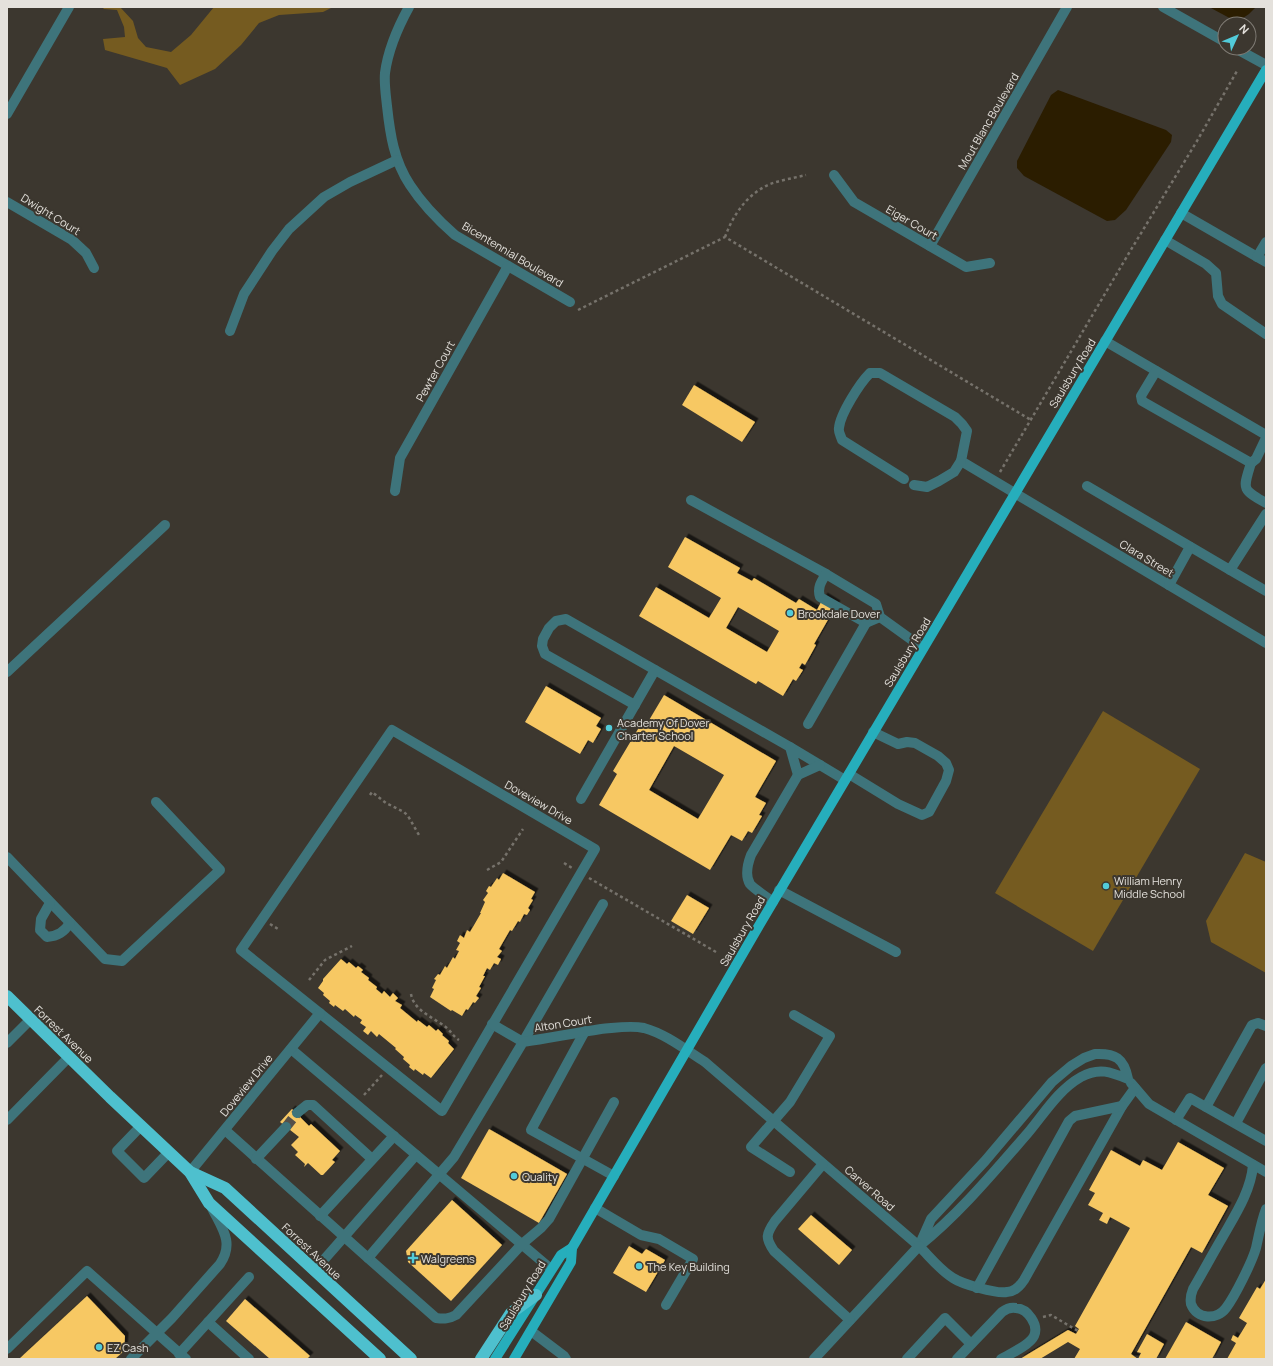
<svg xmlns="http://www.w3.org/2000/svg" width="1273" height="1366" font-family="Manrope,sans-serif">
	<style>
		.green { fill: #755b20 }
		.water { fill: #2b1d00 }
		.building { fill: #f7c864; fill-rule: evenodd; filter: url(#shadow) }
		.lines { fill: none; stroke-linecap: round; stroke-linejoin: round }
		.minor-tunnel { stroke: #555049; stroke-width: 10; stroke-dasharray: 10 5; stroke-linecap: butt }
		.path { stroke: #76726b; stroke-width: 2.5; stroke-dasharray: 3 3; stroke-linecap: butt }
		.minor { stroke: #3e747b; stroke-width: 10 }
		.major { stroke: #26aebc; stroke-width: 10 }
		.highway { stroke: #4ec0ce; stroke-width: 12 }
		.poi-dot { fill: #52cbd9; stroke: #3c372f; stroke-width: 1.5 }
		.labels { text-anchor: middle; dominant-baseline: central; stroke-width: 4; stroke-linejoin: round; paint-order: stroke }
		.street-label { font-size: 11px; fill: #e4e1dc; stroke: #3c372f }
		.poi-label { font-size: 11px; fill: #e4e1dc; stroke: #3c372f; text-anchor: start }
	</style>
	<defs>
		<filter id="shadow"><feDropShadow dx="3.5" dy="-3.5" stdDeviation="0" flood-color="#0009"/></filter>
	</defs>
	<rect width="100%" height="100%" fill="#3c372f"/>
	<g class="green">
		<polygon points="102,7 120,7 133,21 138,38 146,47 171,52 191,35 214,7 333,7 323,12 279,15 259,23 241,45 215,69 180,85 167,68 105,50 103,39 125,37 124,27 117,10 104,9"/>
		<polygon points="1103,711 1200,769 1093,951 995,893"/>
		<polygon points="1245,853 1266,862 1266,973 1211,942 1206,921"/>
	</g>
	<g class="water">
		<polygon points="1209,7 1256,7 1249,14 1237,22"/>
		<polygon points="1058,90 1166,130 1172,135 1171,142 1126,210 1115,220 1107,221 1024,176 1017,168 1017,161 1051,95"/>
	</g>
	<g class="building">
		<polygon points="694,385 755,422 742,442 682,405"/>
		<path d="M685,537L740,568L737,573L752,581L754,578L796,603L799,599L817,610L824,596L837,604L814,644L816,645L805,665L802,663L799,668L803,670L796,681L793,679L783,696L758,681L756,684L639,616L656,587L709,618L721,598L668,567ZM738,607L779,631L767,652L726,628Z"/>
		<polygon points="546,686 601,718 596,726 601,729 593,743 588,740 580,754 525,722"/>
		<path d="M664,695L776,761L755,797L766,803L759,815L762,816L752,833L748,831L742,841L731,835L710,870L599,805L617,774L613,771L641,724L645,727ZM674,746L724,775L698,819L649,790Z"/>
		<polygon points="503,873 535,892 531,899 533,900 528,908 530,910 527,915 524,914 520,922 518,921 512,931 510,930 499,949 502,951 497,957 501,959 498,965 494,963 490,970 487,968 483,976 485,976 479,987 481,988 476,996 479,998 475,1003 473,1002 468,1010 466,1009 462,1016 452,1010 451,1011 430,997 434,989 432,988 436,980 434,979 438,974 440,975 445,966 447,968 453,957 455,959 459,951 456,950 460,943 457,941 460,935 464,938 467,930 470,932 481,913 480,913 485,902 483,900 488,893 486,891 489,886 491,887 497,878 499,880"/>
		<polygon points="687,895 709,908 693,934 671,921"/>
		<polygon points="341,959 347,964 349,962 356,968 358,966 363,970 361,972 369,978 368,980 377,987 376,989 382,994 384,991 390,997 393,993 398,998 395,1001 402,1005 400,1008 417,1022 418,1020 427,1027 429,1025 436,1031 438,1029 443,1034 442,1035 449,1041 448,1043 454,1049 431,1078 424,1073 423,1075 415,1069 414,1071 409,1067 410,1065 403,1059 404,1057 395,1049 396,1048 379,1034 377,1037 371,1031 368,1035 363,1031 366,1027 360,1023 362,1020 355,1015 354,1017 345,1009 343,1011 335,1005 334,1007 329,1003 330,1001 323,995 324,993 318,988 323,981 323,979"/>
		<polygon points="292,1109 309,1126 311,1124 340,1151 332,1160 335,1162 323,1175 321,1175 308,1163 304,1167 305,1164 295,1155 298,1152 291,1145 299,1137 280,1122"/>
		<polygon points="489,1129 567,1174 539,1223 461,1178"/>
		<polygon points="1178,1142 1224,1168 1208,1195 1228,1206 1202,1253 1191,1247 1131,1354 1138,1359 1141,1353 1137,1352 1147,1334 1164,1344 1156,1359 1074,1359 1080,1349 1068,1342 1040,1359 1020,1359 1068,1330 1076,1334 1079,1329 1075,1326 1130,1228 1110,1217 1107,1224 1099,1220 1103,1213 1088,1205 1095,1193 1089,1190 1111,1150 1140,1166 1143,1160 1162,1170"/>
		<polygon points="452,1200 502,1245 451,1301 408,1262 406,1251"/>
		<polygon points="811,1215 852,1250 839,1265 798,1229"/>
		<polygon points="629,1246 642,1254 646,1249 665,1260 646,1292 613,1273"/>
		<polygon points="1266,1279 1266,1359 1227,1359 1236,1343 1231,1340 1233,1335 1238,1338 1247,1323 1239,1318 1257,1287 1260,1289"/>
		<polygon points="87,1296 125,1336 124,1351 115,1359 19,1359"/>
		<polygon points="245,1299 310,1356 307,1359 270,1359 226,1321"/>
		<polygon points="1186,1322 1221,1342 1212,1359 1165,1359"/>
	</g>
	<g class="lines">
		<polyline class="minor-tunnel" points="286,1127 297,1113"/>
		<g class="path">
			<path d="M725,237C733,215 747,194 770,184C781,180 794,178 806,175"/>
			<polyline points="578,310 725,237 1031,420"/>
			<polyline points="1000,472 1129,253 1197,141 1237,71"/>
			<polyline points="370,795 372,792 386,803 404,812 408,816 419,835"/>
			<polyline points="564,863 572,868"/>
			<polyline points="487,870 501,862 523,829"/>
			<polyline points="589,878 716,952"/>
			<polyline points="270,924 278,929"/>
			<polyline points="309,980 325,960 352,946"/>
			<path d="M411,994C414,1012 436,1018 448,1029C452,1033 454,1037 459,1040"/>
			<polyline points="364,1095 382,1075"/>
			<polyline points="1043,1317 1051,1315 1078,1331"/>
		</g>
		<g class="minor">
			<path d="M409,7C398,27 388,50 385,73C384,84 386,96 387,106C390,134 394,161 410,185C421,202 439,221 455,235L570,302"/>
			<polyline points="1163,7 1225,42"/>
			<polyline points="1235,48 1266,65"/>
			<polyline points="7,114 69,7"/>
			<polyline points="834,175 854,202 966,267 990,263"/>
			<polyline points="7,202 72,240 86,253 94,268"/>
			<polyline points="1181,213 1266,262"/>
			<polyline points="1165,240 1206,264 1216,273 1218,296 1222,304 1266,334"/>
			<polyline points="930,246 1067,7"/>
			<polyline points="1257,257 1266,242"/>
			<polyline points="230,331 244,294 272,251 289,229 324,197 350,182 397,160"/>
			<polyline points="1105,341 1266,435"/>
			<polyline points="1156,371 1141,396 1142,401 1251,463 1256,459 1266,438"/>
			<path d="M1251,463C1243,489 1241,489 1266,503"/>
			<path d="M904,479L842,440C841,436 838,432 839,428C840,414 860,383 870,373H880L955,417L962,424L967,431L961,461L1266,643"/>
			<polyline points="914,485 927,487 939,481 954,472 961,461"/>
			<polyline points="1087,486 1230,570 1266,514"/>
			<polyline points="395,491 400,458 508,266"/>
			<polyline points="691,500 826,574 876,604 880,617 923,648"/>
			<polyline points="1230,570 1266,591"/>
			<path d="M826,574C821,582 817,588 820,597L866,623L880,617"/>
			<polyline points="1169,585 1190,547"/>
			<polyline points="7,672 165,525"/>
			<polyline points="635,705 545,654 542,646 543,639 549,628 556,621 566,619 790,747"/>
			<polyline points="808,724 866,623"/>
			<polygon points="392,730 595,849 442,1111 241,950"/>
			<polyline points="849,774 898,804 922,815 929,812 946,781 949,770 946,763 938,756 915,743 907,742 898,744 873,732"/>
			<polyline points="798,775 790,747 845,780"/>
			<polyline points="581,799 655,670"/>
			<polyline points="7,857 105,959 122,961 220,870 156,802"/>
			<polyline points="779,890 896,952"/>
			<path d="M773,902C768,898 753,888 750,884C745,876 748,863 751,855L798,775L820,765"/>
			<path d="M50,903L41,919L40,930L47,937C58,936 64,932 70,923"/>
			<polyline points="492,1024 523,1042 603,904"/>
			<polyline points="585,1031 531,1130 614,1176"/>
			<polyline points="7,1043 30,1020"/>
			<polyline points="291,1049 551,1269"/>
			<path d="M1095,1054C1115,1053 1124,1058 1128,1079C1111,1072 1099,1067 1081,1077C1058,1090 1044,1114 1027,1134C993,1173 959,1214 919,1246L931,1219L985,1161L1052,1082L1071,1066L1084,1058Z"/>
			<polyline points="1131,1083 1149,1104 1266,1172"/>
			<path d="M614,1102L549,1219L541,1228L522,1244L456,1315C449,1319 444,1319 436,1318L368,1258L454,1157L523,1042C549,1038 575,1033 601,1029C615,1028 630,1025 644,1028C666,1034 686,1050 705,1062L919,1246L814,1359"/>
			<polyline points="1206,1107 1252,1025 1258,1023 1266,1026"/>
			<polyline points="297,1113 307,1105 313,1105 372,1159"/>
			<polyline points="7,1120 69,1057"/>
			<polyline points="1176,1120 1190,1098 1266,1141"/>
			<polyline points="1236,1123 1266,1068"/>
			<polyline points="141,1126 117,1151 144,1178 169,1152"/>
			<polyline points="225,1130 368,1258"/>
			<polyline points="256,1159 286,1127"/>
			<path d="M823,1164L775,1221C766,1234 765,1238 774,1251L850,1320"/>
			<path d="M1253,1165C1251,1191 1235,1215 1222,1238C1212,1255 1203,1272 1193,1289C1191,1294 1190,1299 1191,1304C1197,1320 1217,1320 1226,1308C1235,1296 1252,1262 1256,1248C1259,1235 1261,1222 1266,1209"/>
			<polyline points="190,1172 320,1013"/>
			<polyline points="790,1172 751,1147 790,1102 830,1036 794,1015"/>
			<polyline points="595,1208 641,1235 659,1239 693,1259 666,1305"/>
			<polyline points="320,1216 394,1136"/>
			<path d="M919,1246C930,1257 940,1270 953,1278C962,1284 996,1294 1007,1292C1015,1292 1020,1286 1024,1280L1122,1106L1135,1088"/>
			<polyline points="314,1271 416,1155"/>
			<polyline points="977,1288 1069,1121 1075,1116 1122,1106"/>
			<polyline points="208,1322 249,1359"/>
			<polyline points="531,1331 564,1356 566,1359"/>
			<polyline points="7,1349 87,1271 186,1359"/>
			<polyline points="179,1354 249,1277"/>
			<path d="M131,1359L172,1318L220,1264C235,1242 221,1227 211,1206"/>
			<polyline points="907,1359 945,1318 971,1344"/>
			<path d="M957,1359L1002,1312C1006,1309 1011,1307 1016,1308C1028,1309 1039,1325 1034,1336C1030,1345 1010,1354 1001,1359"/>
		</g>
		<g class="major">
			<polyline points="495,1359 561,1255 572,1248"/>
			<polyline points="514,1359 571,1262 572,1248 757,929 1266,70"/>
		</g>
		<g class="highway">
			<polyline points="7,996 110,1097 190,1172 209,1203 380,1359"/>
			<polyline points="190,1172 225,1188 411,1359"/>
			<polyline points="481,1359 511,1313 536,1295"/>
		</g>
	</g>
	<g class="poi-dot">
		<circle cx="790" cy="613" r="4"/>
		<circle cx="609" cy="728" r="4"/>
		<circle cx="1106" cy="886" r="4"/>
		<circle cx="514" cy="1176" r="4"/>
		<path d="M411 1252h4v4h4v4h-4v4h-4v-4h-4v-4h4z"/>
		<circle cx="639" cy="1266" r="4"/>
		<circle cx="99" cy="1347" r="4"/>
	</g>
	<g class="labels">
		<g class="street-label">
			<text transform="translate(988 121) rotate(-60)">Mout Blanc Boulevard</text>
			<text transform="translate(51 214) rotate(32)">Dwight Court</text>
			<text transform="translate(912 222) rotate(30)">Eiger Court</text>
			<text transform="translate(513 254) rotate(31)">Bicentennial Boulevard</text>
			<text transform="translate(435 371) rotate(-61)">Pewter Court</text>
			<text transform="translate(1072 373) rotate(-59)">Saulsbury Road</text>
			<text transform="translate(1147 558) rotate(31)">Clara Street</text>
			<text transform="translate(907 652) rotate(-59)">Saulsbury Road</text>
			<text transform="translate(539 802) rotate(30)">Doveview Drive</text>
			<text transform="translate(742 931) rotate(-60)">Saulsbury Road</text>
			<text transform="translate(563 1023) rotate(-9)">Alton Court</text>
			<text transform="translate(64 1034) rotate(44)">Forrest Avenue</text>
			<text transform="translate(246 1085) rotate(-51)">Doveview Drive</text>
			<text transform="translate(870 1188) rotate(41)">Carver Road</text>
			<text transform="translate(312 1251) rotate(43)">Forrest Avenue</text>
			<text transform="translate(522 1295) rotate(-59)">Saulsbury Road</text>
		</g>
		<g class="poi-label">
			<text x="798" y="613">Brookdale Dover</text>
			<text x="617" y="722">Academy Of Dover<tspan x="617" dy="13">Charter School</tspan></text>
			<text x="1114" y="880">William Henry<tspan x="1114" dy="13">Middle School</tspan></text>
			<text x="522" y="1176">Quality</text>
			<text x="421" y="1258">Walgreens</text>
			<text x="647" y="1266">The Key Building</text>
			<text x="107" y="1347">EZ Cash</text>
		</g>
	</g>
	<rect width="1273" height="1366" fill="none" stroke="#e4e1dc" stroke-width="16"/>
	<g transform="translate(1237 36) rotate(46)"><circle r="19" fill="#3c372f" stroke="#7f7b74"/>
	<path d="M0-3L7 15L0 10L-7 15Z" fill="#52cbd9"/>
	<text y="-6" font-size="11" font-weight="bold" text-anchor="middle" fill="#e4e1dc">N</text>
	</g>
</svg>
